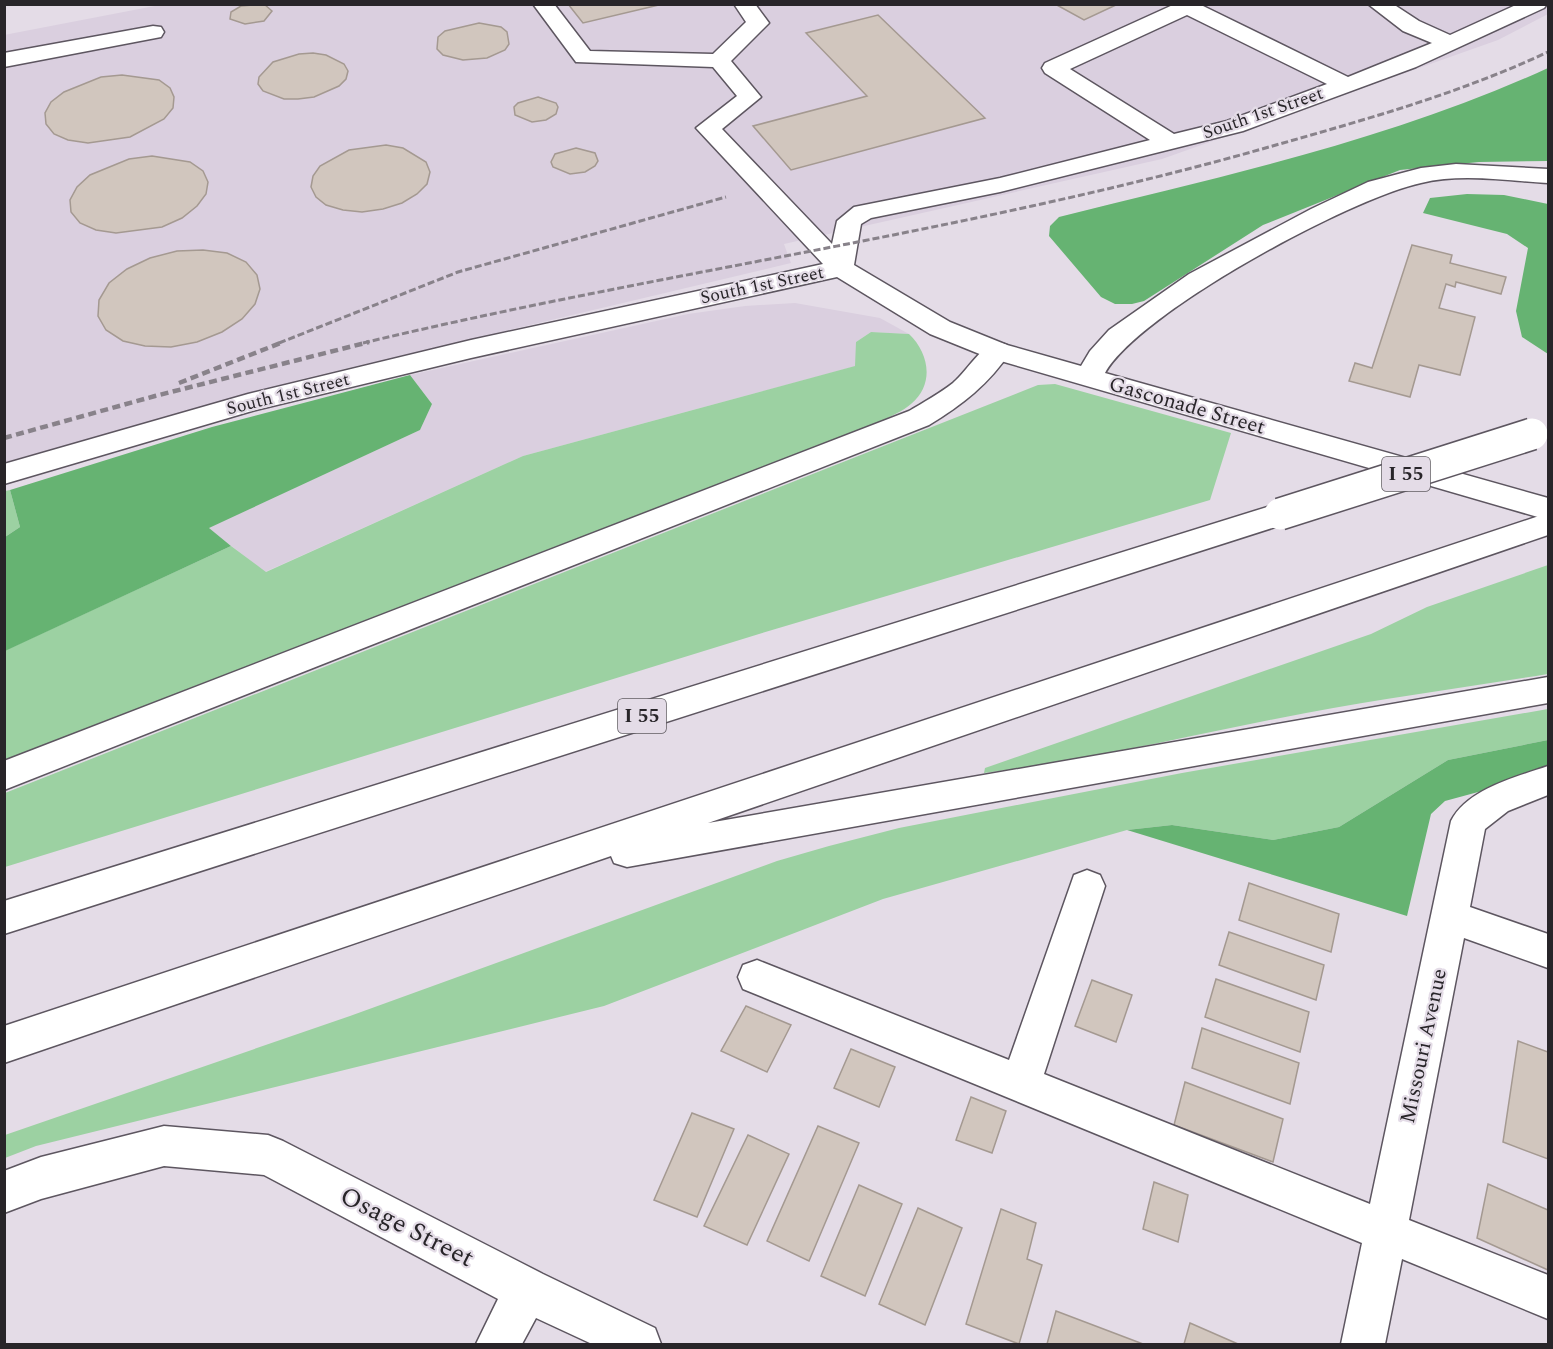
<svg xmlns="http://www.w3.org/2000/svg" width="1553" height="1349" font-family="Spectral,serif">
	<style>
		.built { fill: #dacfdf }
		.green { fill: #9cd1a2 }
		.forest { fill: #66b372 }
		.building { fill: #d1c6be; stroke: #a49991; stroke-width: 1.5 }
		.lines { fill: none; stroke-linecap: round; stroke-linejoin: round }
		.minor-casing { stroke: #5d5660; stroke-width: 3 }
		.highway-casing { stroke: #5d5660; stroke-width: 3 }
		.minor { fill: #fff; fill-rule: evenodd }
		.highway { fill: #fff; fill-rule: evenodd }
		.rail-far1 { stroke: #88828a; stroke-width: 3; stroke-dasharray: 7 3; stroke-linecap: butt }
		.rail { stroke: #88828a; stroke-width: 4.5; stroke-dasharray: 8 4.5; stroke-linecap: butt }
		.highway-bridge-casing { stroke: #5d5660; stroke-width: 34; stroke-linecap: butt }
		.highway-bridge { stroke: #fff; stroke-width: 31 }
		.labels { text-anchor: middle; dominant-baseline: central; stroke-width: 4.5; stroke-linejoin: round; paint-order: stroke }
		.far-street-label { font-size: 18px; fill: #282529; stroke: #e4dce7 }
		.shield { fill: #e4dce7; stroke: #605c62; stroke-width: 1.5 }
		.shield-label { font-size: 20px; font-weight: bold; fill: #282529 }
		.street-label { font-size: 21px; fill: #282529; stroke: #e4dce7 }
		.near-street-label { font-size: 26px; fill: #282529; stroke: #e4dce7 }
	</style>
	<rect width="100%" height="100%" fill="#e4dce7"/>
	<g class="built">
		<polygon points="165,4 1548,5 1548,14 1498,40 1162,159 784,244 791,263 302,379 5,462 4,35"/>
		<polygon points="795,303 880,318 909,334 871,332 856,342 856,366 523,456 265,572 208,528 420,430 432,404 410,375 688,314 745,306"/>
	</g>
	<g class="green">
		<path d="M871,332L909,334C929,353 935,384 911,404C903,411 891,416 882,421L5,762L4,651L231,546L266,572L523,456L855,366L856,342Z"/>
		<polygon points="1055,384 1231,433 1210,500 759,634 5,867 5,793 1038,385"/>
		<polygon points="10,490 20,527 5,537 5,491"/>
		<path d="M1548,565V674C1468,687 1386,698 1306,713C1199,733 1093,760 984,773L985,768L1371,634L1427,607Z"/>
		<polygon points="1548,709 1548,740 1448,760 1339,827 1273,840 1172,825 1127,830 883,899 604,1006 36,1146 5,1158 5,1135 350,1016 777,861 829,846 899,828 1182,773"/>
	</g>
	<g class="forest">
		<path d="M1548,68V161L1479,162L1400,170L1263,225L1144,301L1132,304H1115L1101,297L1049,236L1050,226L1059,217C1224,176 1394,139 1548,68Z"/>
		<polygon points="1467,194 1504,195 1548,204 1548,354 1522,337 1516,311 1528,248 1507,234 1423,213 1430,198"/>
		<polygon points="410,375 432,404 420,430 209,528 231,546 5,651 5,537 20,527 10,490 212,427"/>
		<polygon points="1548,740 1548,773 1445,801 1431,814 1407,916 1127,830 1172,825 1273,840 1339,827 1448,760"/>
	</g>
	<g class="building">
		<polygon points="264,4 272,11 264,21 245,24 230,19 231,12 241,6"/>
		<polygon points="568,4 663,4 583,23"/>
		<polygon points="1055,4 1118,4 1084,20"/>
		<polygon points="878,15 985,118 791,170 753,126 867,96 806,33"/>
		<polygon points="479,23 501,27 507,32 509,44 505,50 487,58 463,60 443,55 437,49 438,37 445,31"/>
		<polygon points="313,53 326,55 344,64 348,71 346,79 339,86 314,97 298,99 284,99 263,91 258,84 259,77 273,62 299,54"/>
		<polygon points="122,75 159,80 170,88 174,97 173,108 164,119 130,137 88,143 68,140 54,134 46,124 45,113 51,102 64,92 101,77"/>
		<polygon points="538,97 556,103 558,107 556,114 546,120 532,122 515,115 514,107 518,103"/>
		<polygon points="386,145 403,148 426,162 430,172 427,184 417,194 402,203 383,209 362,212 343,210 326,205 316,197 311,187 313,176 320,166 349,150"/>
		<polygon points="576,148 595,153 598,161 595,166 585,172 570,174 553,167 551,162 555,154"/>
		<polygon points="152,156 190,162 203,171 208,182 206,194 197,206 182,218 162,227 116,233 96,230 80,223 71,212 70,200 77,187 90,175 129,159"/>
		<polygon points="1412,245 1452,255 1450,263 1506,277 1501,294 1456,282 1455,287 1446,284 1439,308 1475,317 1460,375 1419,365 1410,397 1349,381 1355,363 1372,368"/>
		<polygon points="203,250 227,253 246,262 257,275 260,289 255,304 242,319 222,332 197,342 171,347 145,346 123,341 106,330 98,316 99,300 109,283 127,269 150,258 177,251"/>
		<polygon points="1249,883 1339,914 1331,952 1239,920"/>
		<polygon points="1229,932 1324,965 1316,1000 1219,965"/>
		<polygon points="1216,979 1309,1012 1300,1052 1205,1017"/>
		<polygon points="1092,980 1132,995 1116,1042 1075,1026"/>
		<polygon points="746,1006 791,1025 767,1072 721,1051"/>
		<polygon points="1202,1028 1299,1063 1290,1104 1192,1068"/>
		<polygon points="1518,1041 1548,1052 1548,1159 1503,1142"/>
		<polygon points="851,1049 895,1067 879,1107 834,1088"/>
		<polygon points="1185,1082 1283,1119 1273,1162 1174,1125"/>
		<polygon points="971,1097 1006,1111 992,1153 956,1140"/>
		<polygon points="692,1113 734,1129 697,1217 654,1200"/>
		<polygon points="818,1126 859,1143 809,1261 767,1241"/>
		<polygon points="748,1135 789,1154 747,1245 704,1226"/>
		<polygon points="1154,1182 1188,1195 1178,1242 1143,1229"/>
		<polygon points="1488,1184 1548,1210 1548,1270 1477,1238"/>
		<polygon points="859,1185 902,1204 865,1296 821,1276"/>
		<polygon points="918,1208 962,1228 925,1325 879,1304"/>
		<polygon points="1001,1209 1036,1223 1027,1259 1042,1265 1019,1344 966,1324"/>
		<polygon points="1056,1311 1143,1344 1047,1344"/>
		<polygon points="1190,1323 1238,1344 1184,1344"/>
	</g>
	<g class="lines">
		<defs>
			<g id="minor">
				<path d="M533,4H554L590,51L713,54L746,22L734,4H755L769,23L731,61L761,97L722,129L832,244L837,221L854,207L1000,178L1150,140L1045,73L1042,68L1045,63L1175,4H1199L1348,77L1432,43L1403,31L1368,4H1393L1419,21L1450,35L1518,4H1547L1544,8L1416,67L1243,131L1000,192L871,218L861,224L854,265L950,322L1007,345L1081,366L1090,351L1109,330L1189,274L1311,209L1368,182L1421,168L1456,164L1548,169V183C1507,181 1462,173 1421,183C1351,198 1139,312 1105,373L1548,498V520L987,357L930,334L837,277L471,358L252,411L4,484V464L248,394L471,340L823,264L696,128L737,96L713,67L576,62ZM1187,15L1327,84L1227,121L1174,134L1070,69Z"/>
				<polygon points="153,26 161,27 164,32 161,37 4,67 4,53"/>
				<path d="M1548,766V795L1508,811L1485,829L1470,907L1548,934V968L1464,938L1409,1220L1548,1275V1319L1402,1259L1385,1344H1341L1362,1243L743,989L738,977L743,965L757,960L1009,1060L1074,875L1087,870L1100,875L1105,886L1044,1074L1370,1204L1451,821C1467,789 1516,777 1548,766Z"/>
				<polygon points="164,1126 268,1135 283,1141 543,1274 655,1328 661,1344 592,1344 536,1318 522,1344 476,1344 498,1299 264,1175 164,1166 41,1199 4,1213 4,1171 41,1157"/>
			</g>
			<g id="highway">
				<path d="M997,342L1007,345L1011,351C989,384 962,405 929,425L4,790V761L909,411C924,402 939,394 953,383C967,371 980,347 997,342Z"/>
				<polygon points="1280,503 1291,506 1295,514 1291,522 4,934 4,901"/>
				<polygon points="1548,513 1548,535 708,823 1548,677 1548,703 627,867 614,863 611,856 4,1063 4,1026"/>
			</g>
		</defs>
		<use href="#minor" class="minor-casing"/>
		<use href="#highway" class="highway-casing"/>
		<use href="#minor" class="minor"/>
		<use href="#highway" class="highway"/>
		<g class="rail-far1">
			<polyline points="279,343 458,272 726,197"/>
			<path d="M363,343C664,271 971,232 1269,147C1364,120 1458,94 1548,52"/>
		</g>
		<g class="rail">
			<polyline points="179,383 283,342"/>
			<polyline points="4,438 155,396 369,342"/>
		</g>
		<defs>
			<polyline id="highway-bridge" points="1280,514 1532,434"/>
		</defs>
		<use href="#highway-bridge" class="highway-bridge-casing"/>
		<use href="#highway-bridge" class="highway-bridge"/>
	</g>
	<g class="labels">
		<g class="far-street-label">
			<text transform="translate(1263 113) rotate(-19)">South 1st Street</text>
			<text transform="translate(762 285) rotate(-12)">South 1st Street</text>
			<text transform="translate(288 394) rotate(-14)">South 1st Street</text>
		</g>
		<g class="shield">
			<rect x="1382" y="457" width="48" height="34" rx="4.5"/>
			<rect x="618" y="699" width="48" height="34" rx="4.5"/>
		</g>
		<g class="shield-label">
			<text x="1406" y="474">I 55</text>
			<text x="642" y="716">I 55</text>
		</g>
		<g class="street-label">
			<text transform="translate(1187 406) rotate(16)">Gasconade Street</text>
			<text transform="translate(1424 1046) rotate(-78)">Missouri Avenue</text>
		</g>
		<g class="near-street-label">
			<text transform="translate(407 1227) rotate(27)">Osage Street</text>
		</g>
	</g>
	<rect width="1553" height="1349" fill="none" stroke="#282529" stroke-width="12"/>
</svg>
